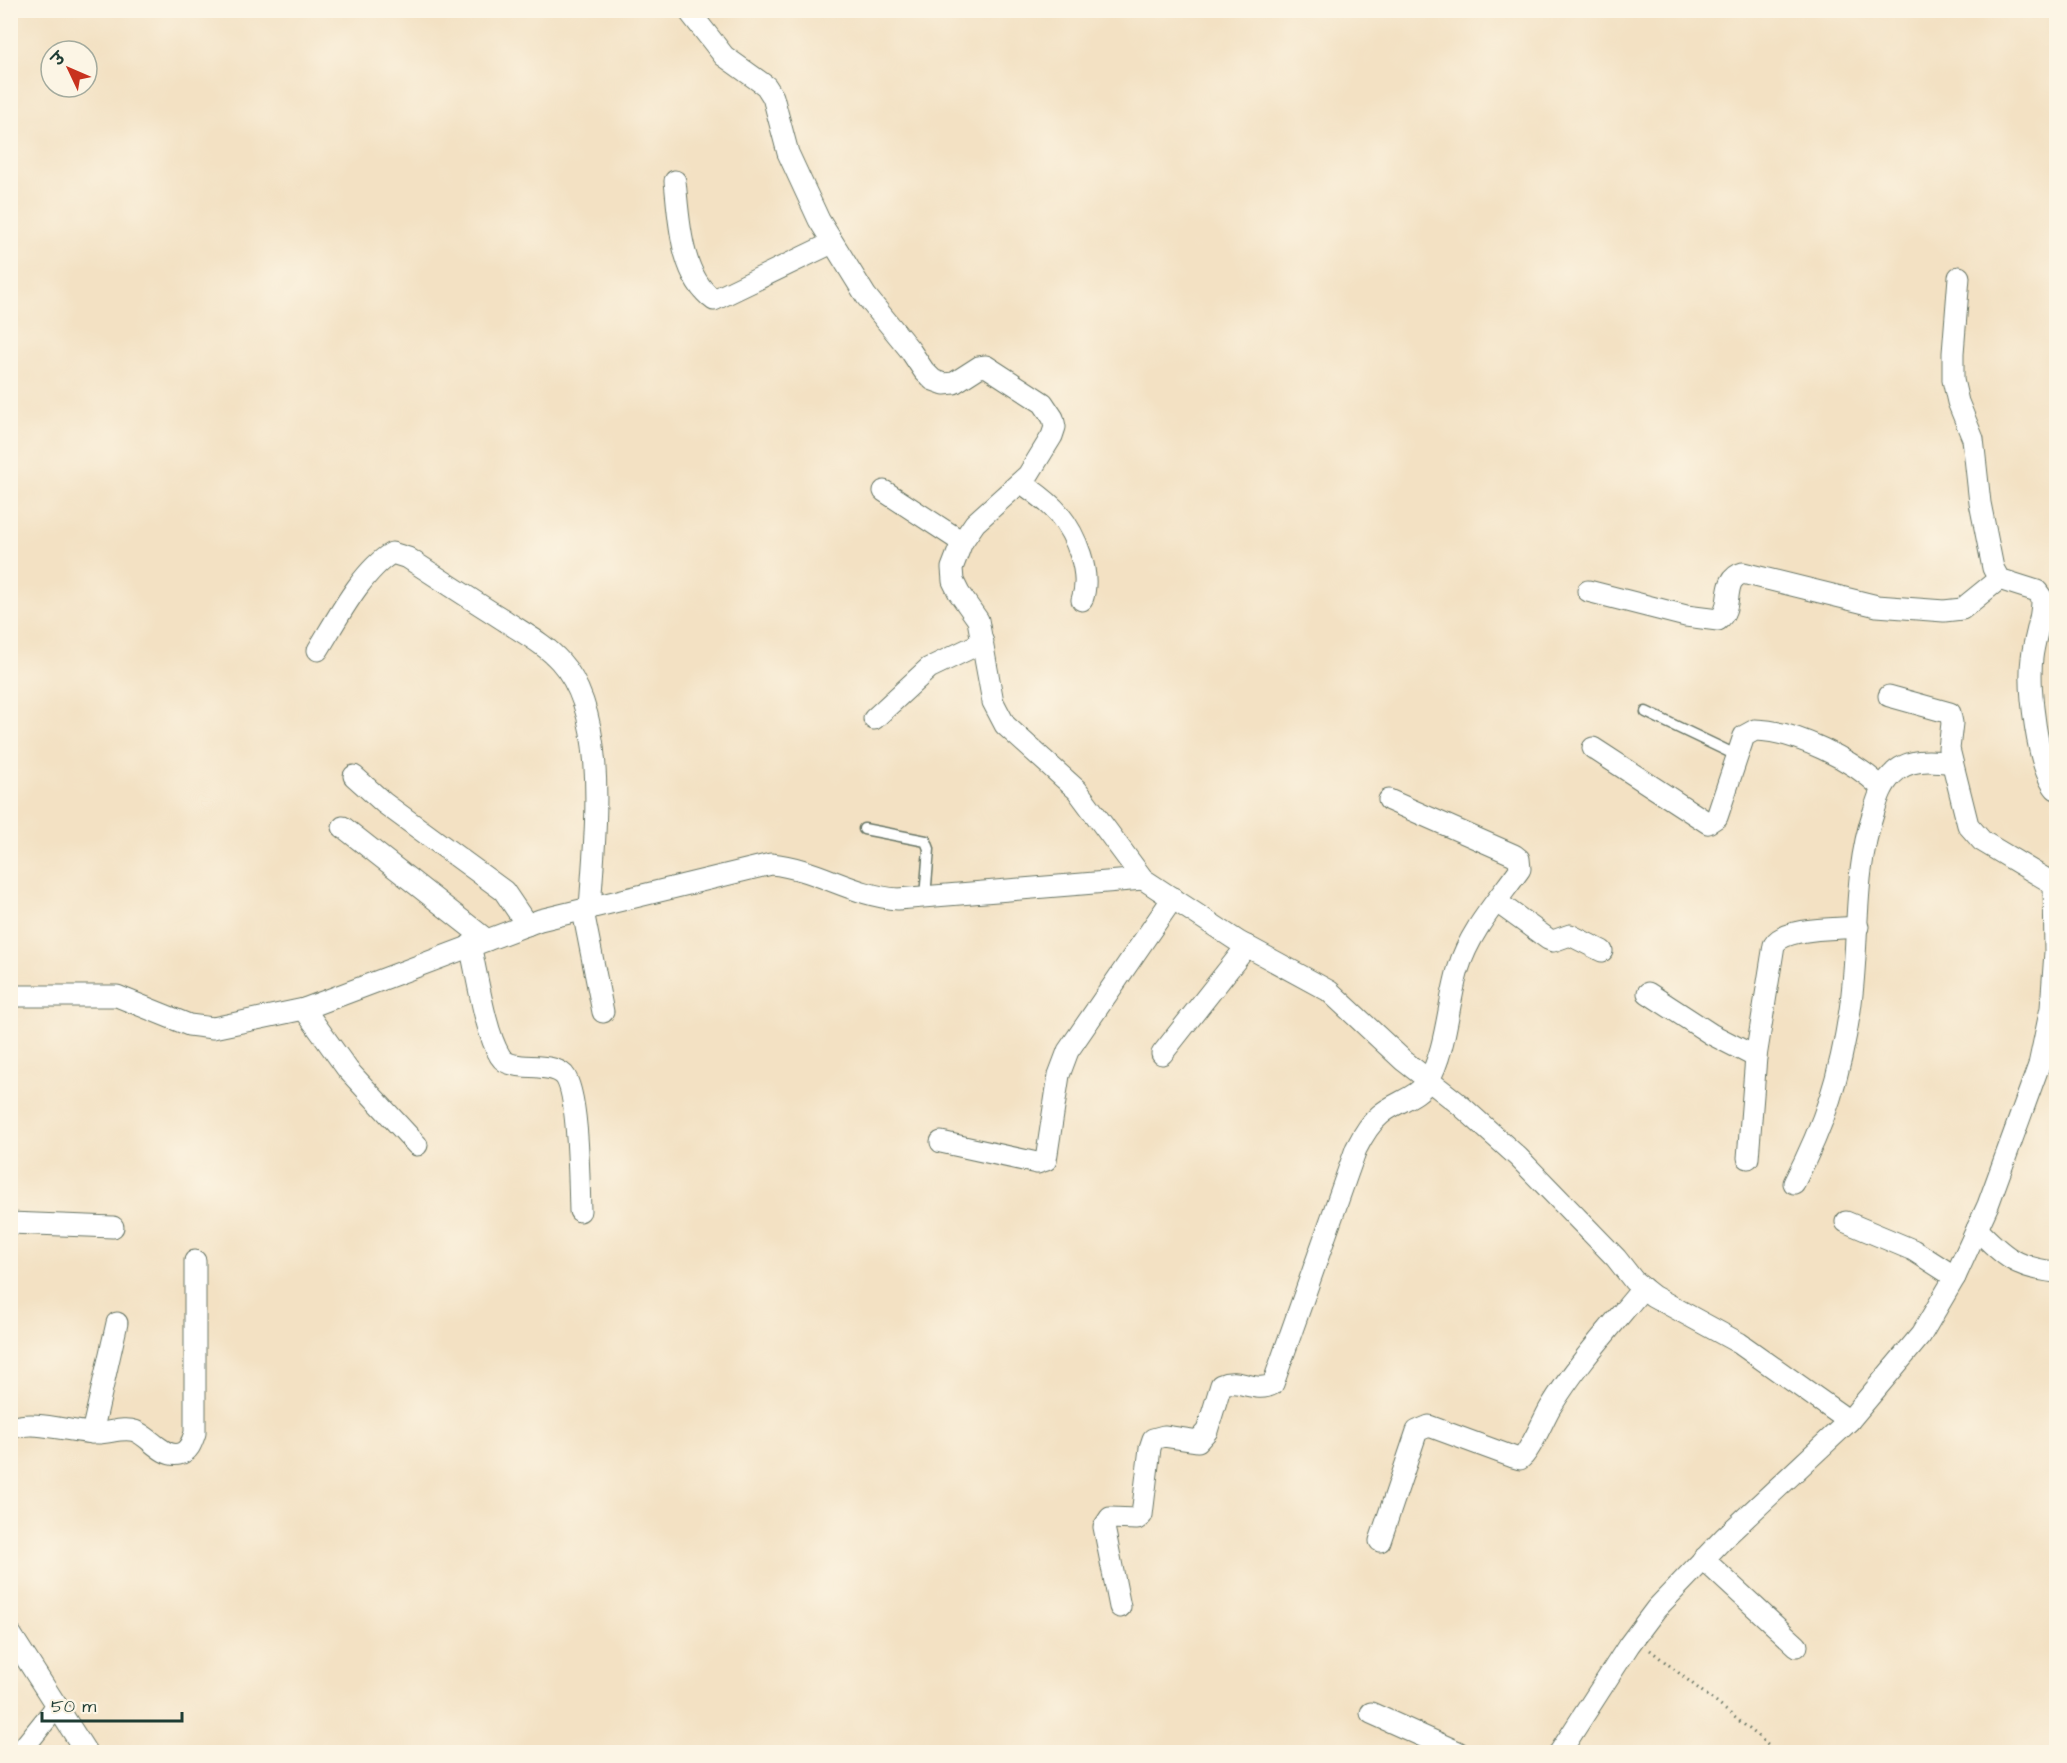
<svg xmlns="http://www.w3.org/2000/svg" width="2067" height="1763" font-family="'Architects Daughter','Playpen Sans Deva',sans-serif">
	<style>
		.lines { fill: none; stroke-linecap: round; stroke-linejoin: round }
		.service-casing { stroke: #697666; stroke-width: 13 }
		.minor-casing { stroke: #697666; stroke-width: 23 }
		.path { stroke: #697666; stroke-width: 3; stroke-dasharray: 1.5 4.5; stroke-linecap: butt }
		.service { stroke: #fff; stroke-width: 10 }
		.minor { stroke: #fff; stroke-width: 21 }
	</style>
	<rect width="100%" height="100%" fill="#fcf5e5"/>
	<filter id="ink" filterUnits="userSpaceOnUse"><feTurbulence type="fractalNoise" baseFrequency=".0167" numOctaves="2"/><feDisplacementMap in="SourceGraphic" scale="12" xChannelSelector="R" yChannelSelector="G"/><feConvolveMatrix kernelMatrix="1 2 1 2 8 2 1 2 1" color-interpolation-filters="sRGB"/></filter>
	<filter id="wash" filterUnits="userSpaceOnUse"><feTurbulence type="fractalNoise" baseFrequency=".008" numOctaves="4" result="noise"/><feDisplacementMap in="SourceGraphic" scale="24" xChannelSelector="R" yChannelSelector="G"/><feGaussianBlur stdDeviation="1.35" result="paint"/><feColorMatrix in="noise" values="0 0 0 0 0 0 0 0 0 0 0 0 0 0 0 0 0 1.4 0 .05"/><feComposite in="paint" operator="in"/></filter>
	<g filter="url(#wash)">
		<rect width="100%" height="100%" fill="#f3e1c3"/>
	</g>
	<g filter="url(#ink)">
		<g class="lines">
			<defs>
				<g id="service">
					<polyline points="1646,712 1738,756"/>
					<polyline points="864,829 926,841 929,849 925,897"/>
				</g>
				<g id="minor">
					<polyline points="688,10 724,56 766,86 773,97 788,153 819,220 866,296 910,350 924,371 933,380 944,384 954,383 979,367 986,366 1043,403 1053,418 1055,427 1052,436 1028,475 975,523 962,542 952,568 953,581 959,593 978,620 993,702 1005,725 1077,790 1143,879 1239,942 1329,991 1404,1061 1459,1104 1518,1157 1616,1258 1634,1281 1653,1296 1739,1343 1849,1421"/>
					<path d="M675,181C679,218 680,276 714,300L832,243"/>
					<path d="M1959,277L1953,353V380L1958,402L1973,439L1980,503L1993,568L1999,579L2037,591L2042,598C2043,618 2034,638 2032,658C2028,687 2037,767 2056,789"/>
					<path d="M1022,483C1034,492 1048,501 1058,513C1076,535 1092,573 1082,600"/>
					<polyline points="884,491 962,542"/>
					<path d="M1588,591L1686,616L1718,620C1735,608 1720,579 1743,573L1877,606L1944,611L1962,609L1999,579"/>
					<path d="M318,650C336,621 362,570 392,553L408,558C440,579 472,600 504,620C523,633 545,644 560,661C611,717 594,839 590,909"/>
					<polyline points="1889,696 1950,713 1952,723 1949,749 1968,825 1982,841 2054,884"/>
					<polyline points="874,719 929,668 983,642"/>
					<path d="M1593,748L1708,823L1717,817L1744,736L1755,730C1796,731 1853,760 1882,788"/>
					<polyline points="354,776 384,803 504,891 527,925"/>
					<polyline points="343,827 487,940"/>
					<polyline points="1497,902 1548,939 1553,941 1570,935 1602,951"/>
					<polyline points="583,911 603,1012"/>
					<path d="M470,945C477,974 485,1032 500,1056C503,1061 509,1064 515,1065C529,1068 553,1064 564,1075C579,1092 579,1186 580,1211"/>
					<polyline points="1648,993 1711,1034 1756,1057"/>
					<path d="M10,996H117L189,1025L213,1028L304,1009L540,920L771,864C816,868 853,896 898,899L1143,879"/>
					<polyline points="304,1009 348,1070 417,1145"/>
					<polyline points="1162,1054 1247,946"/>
					<polyline points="941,1142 1037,1163 1046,1160 1059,1075 1068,1051 1173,898"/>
					<path d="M1748,1158L1756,1057L1774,945C1784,927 1836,929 1858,927"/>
					<path d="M1794,1183C1825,1123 1840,1076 1850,1010C1860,943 1852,876 1874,811C1878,798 1882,785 1892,775C1907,758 1931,760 1952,763"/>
					<polyline points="1846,1222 1913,1250 1955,1277"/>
					<polyline points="10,1223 113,1227"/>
					<path d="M1977,1229C2004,1257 2017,1268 2056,1272"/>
					<path d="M10,1428C38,1419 69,1433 98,1433C109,1433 124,1427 135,1431C149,1436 163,1458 179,1454C189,1452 192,1442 195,1433V1261"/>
					<polyline points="92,1433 117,1323"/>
					<path d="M1380,1541L1417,1431L1429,1426L1513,1457L1520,1459C1529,1454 1543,1420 1550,1408C1576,1365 1611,1327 1643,1288"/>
					<polyline points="1703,1559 1797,1646"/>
					<path d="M1120,1607L1104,1527L1110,1518L1137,1519L1142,1515L1150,1448L1153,1439L1164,1436L1198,1441L1207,1431L1221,1385C1239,1377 1255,1394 1273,1384L1356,1149C1362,1137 1369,1124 1380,1115C1394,1102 1418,1098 1428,1081C1446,1052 1448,1003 1458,970C1469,932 1498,900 1520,869L1519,859L1514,855L1389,800"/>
					<polyline points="10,1633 86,1752"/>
					<polyline points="1371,1713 1458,1752"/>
					<polyline points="20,1752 57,1706"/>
					<polyline points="1560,1752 1629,1645 1656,1609 1724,1538 1849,1421 1921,1335 1955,1277 1988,1205 2039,1065 2051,1008 2055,952 2054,884 2056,877"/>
				</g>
			</defs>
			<use href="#service" class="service-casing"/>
			<use href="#minor" class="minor-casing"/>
			<polyline class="path" points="1650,1650 1757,1735 1775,1752"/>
			<use href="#service" class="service"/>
			<use href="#minor" class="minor"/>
		</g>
	</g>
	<rect width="2067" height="1763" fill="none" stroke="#fcf5e5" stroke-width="36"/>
	<g transform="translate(69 69) rotate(314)"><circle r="28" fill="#fcf5e5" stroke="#a4ab9e" stroke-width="1.5"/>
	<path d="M0-4.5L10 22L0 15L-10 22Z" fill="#c8321e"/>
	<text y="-9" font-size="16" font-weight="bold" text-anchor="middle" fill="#1f3d34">उ</text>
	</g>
	<path d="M42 1712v9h140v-9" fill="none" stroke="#1f3d34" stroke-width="3"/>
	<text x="51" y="1712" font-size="18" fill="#1f3d34" stroke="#fcf5e5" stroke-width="4.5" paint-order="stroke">50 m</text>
</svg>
